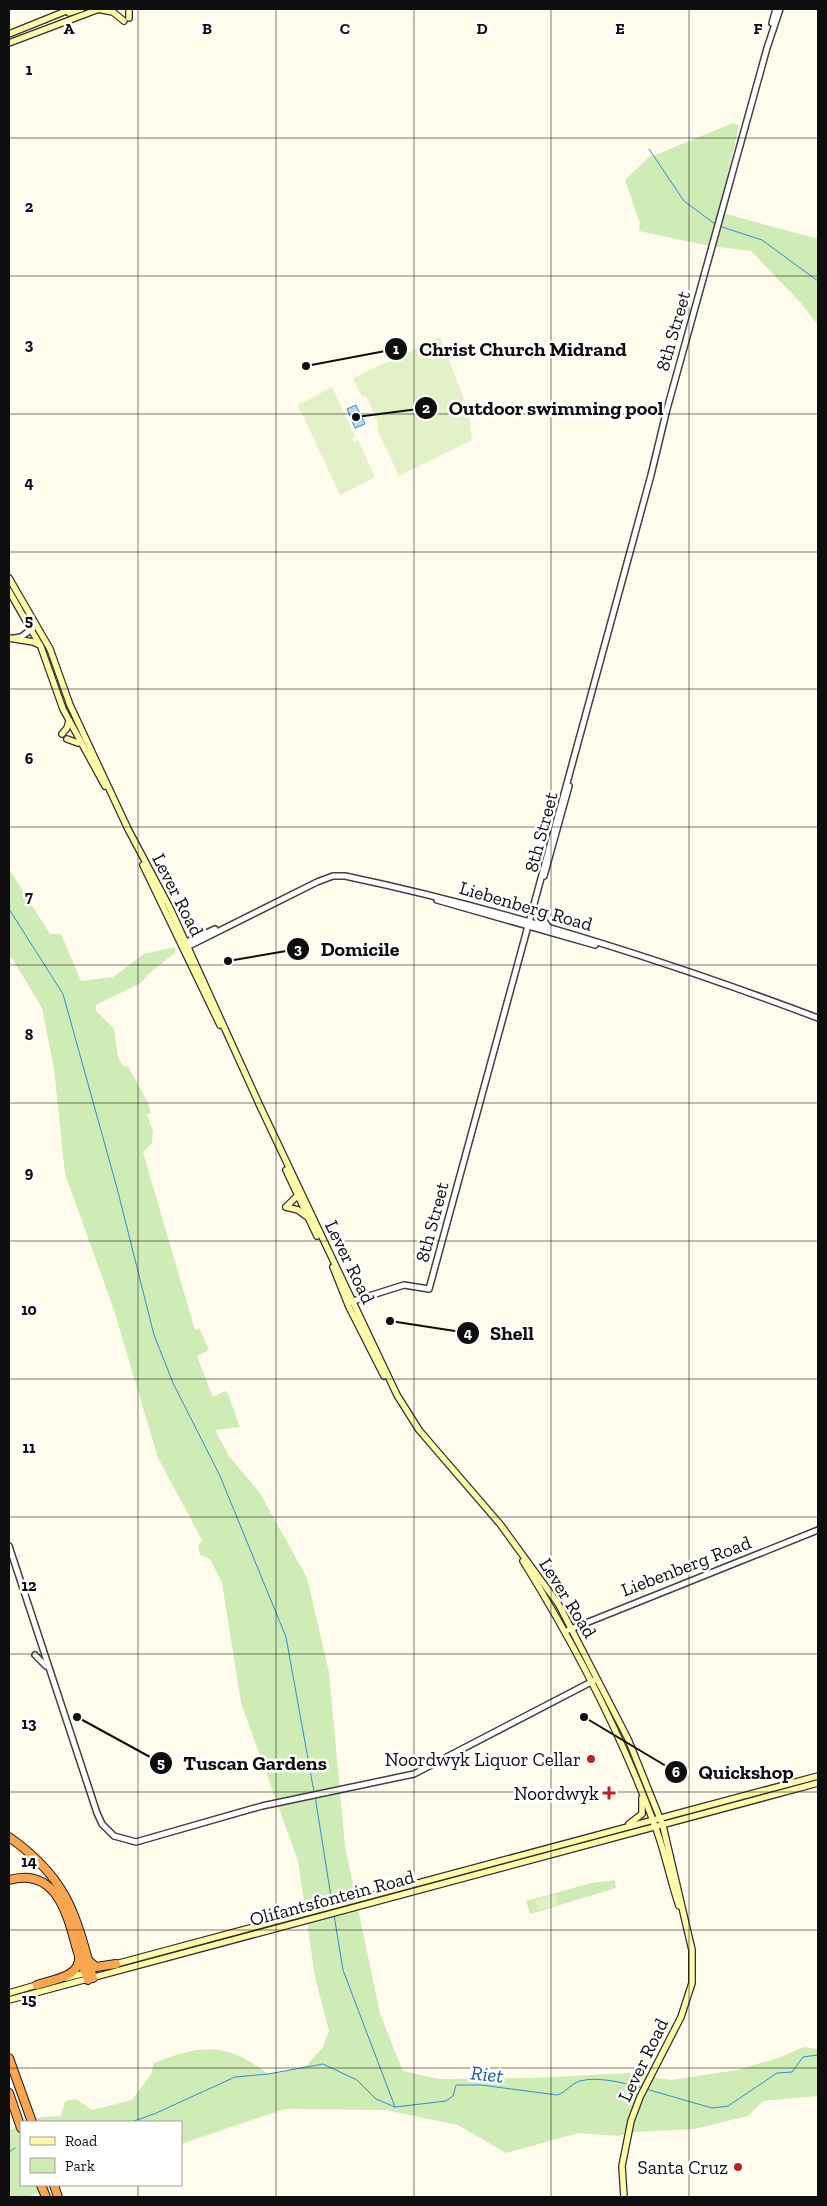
<svg xmlns="http://www.w3.org/2000/svg" width="827" height="2206" font-family="'Zilla Slab',serif">
	<style>
		.green { fill: #cfebb6 }
		.pitch { fill: #e1f2c8 }
		.water { fill: #b0daf9; stroke: #348cd3 }
		.lines { fill: none; stroke-linecap: round; stroke-linejoin: round }
		.stream { stroke: #348cd3; stroke-width: 1 }
		.tertiary-casing { stroke: #414141; stroke-width: 8 }
		.secondary-casing { stroke: #303030; stroke-width: 8 }
		.motorway-casing { stroke: #1f1f1f; stroke-width: 10 }
		.tertiary { stroke: #fff; stroke-width: 5 }
		.secondary { stroke: #fffaa9; stroke-width: 5.5 }
		.motorway { stroke: #faa651; stroke-width: 8 }
		.grid { fill: none; stroke: #0e0e0e; stroke-width: 1; stroke-opacity: 0.55 }
		.poi-dot { fill: #c41f1f; stroke: #fff; stroke-width: 2 }
		.labels { text-anchor: middle; dominant-baseline: central; stroke-width: 5; stroke-linejoin: round; paint-order: stroke }
		.street-label { font-size: 19px; fill: #0e0e0e; stroke: #fff }
		.poi-label { font-size: 19px; fill: #0e0e0e; stroke: #fff; text-anchor: end }
		.water-label { font-size: 20px; font-style: italic; fill: #115da5; stroke: #fff }
		.grid-label { font-size: 16px; text-anchor: middle; font-weight: bold; fill: #0e0e0e; stroke: #fff; stroke-width: 5; stroke-linejoin: round; paint-order: stroke }
		.leader { fill: none; stroke: #0e0e0e; stroke-width: 2 }
		.callout-dot { fill: #0e0e0e; stroke: #fff; stroke-width: 2 }
		.mark-label { font-size: 15px; text-anchor: middle; font-weight: bold; fill: #fff }
		.callout-label { font-size: 20px; text-anchor: middle; font-weight: bold; fill: #0e0e0e; stroke: #fff; stroke-width: 5; stroke-linejoin: round; paint-order: stroke }
	</style>
	<rect width="100%" height="100%" fill="#fffcee"/>
	<g class="green">
		<polygon points="733,123 739,126 719,212 818,239 818,325 800,302 751,251 710,246 639,231 640,223 625,180 648,158"/>
		<path d="M9,869L50,934H61L81,981L113,977L144,954L175,947V953L149,973L141,983L96,1005V1011L114,1029L118,1057L123,1066H128L148,1103L151,1113L147,1115L153,1131L152,1143L143,1152L195,1330L199,1328L209,1350L197,1356L213,1397L225,1391L228,1394L240,1427L215,1430L229,1456L260,1493L307,1578L329,1672L345,1846L380,2014L403,2071L439,2079L534,2078L629,2073L671,2080L737,2070L778,2058L804,2047L818,2049V2096L763,2101L748,2116L694,2129L636,2132L619,2136L578,2133L506,2153L458,2125L386,2110L285,2109L181,2144V2122H28L41,2117L61,2116L65,2101L76,2099L92,2110L132,2100L151,2074L154,2063C202,2044 226,2042 268,2074L305,2067L323,2047L329,2031L315,1977L298,1861L241,1703L222,1583L210,1559L200,1555L198,1546L202,1540L158,1458L114,1310L65,1174L54,1069L42,1008L12,958H9Z"/>
		<polygon points="615,1880 616,1888 530,1914 526,1901 591,1883"/>
		<polygon points="21,2125 21,2185 63,2185 26,2197 9,2197 9,2130"/>
	</g>
	<g class="pitch">
		<polygon points="440,337 469,412 472,440 399,476 378,431 378,423 366,396 362,397 353,378"/>
		<polygon points="332,387 355,436 352,438 354,442 358,440 375,477 340,495 298,405"/>
		<polygon points="555,1894 558,1904 538,1910 535,1901"/>
	</g>
	<polygon class="water" points="356,405 365,424 355,428 347,409"/>
	<g class="lines">
		<g class="stream">
			<polyline points="649,149 684,201 715,224"/>
			<polyline points="719,226 762,240 818,281"/>
			<polyline points="9,909 63,994 117,1188 154,1335 173,1383 220,1476 286,1637 314,1792"/>
			<polyline points="315,1796 332,1903"/>
			<polyline points="334,1915 343,1970 395,2107"/>
			<polyline points="646,2089 712,2108 728,2106 777,2073 792,2072 803,2057 818,2055"/>
			<polyline points="106,2122 108,2122"/>
			<path d="M131,2122L154,2114L235,2077L268,2074L323,2064L357,2080L376,2099L395,2107L446,2101L453,2096L456,2085H481L557,2095C567,2092 570,2084 580,2081C597,2076 625,2083 642,2088"/>
			<polyline points="9,2152 15,2148"/>
		</g>
		<defs>
			<g id="tertiary">
				<polyline points="772,23 776,9"/>
				<polyline points="14,638 21,637 33,628"/>
				<polyline points="544,876 569,786"/>
				<polyline points="437,900 595,945"/>
				<polyline points="535,909 547,925"/>
				<polyline points="184,943 215,929"/>
				<path d="M185,948L317,882L333,876H345C507,910 664,960 818,1018"/>
				<polyline points="350,1302 404,1285 429,1289 651,475 667,409 767,48 780,9"/>
				<polyline points="9,1546 97,1813 102,1824 114,1836 136,1842 262,1806 414,1774 595,1680"/>
				<polyline points="566,1631 818,1530"/>
				<polyline points="35,1655 46,1666"/>
			</g>
			<g id="secondary">
				<polyline points="97,9 113,12 124,21"/>
				<polyline points="69,13 81,9"/>
				<polyline points="129,18 129,9"/>
				<polyline points="9,34 71,9"/>
				<polyline points="9,43 99,9"/>
				<polyline points="9,578 50,649 70,705 128,829 170,908 260,1106 397,1395 419,1430 500,1524 559,1605 628,1739 663,1826 692,1950 692,1983 681,2017 640,2097 631,2121 622,2166 624,2197"/>
				<polyline points="9,591 41,647 63,709 105,786"/>
				<polyline points="9,638 33,642 40,645"/>
				<polyline points="62,734 67,728 69,721"/>
				<polyline points="67,739 78,743"/>
				<polyline points="143,865 220,1025"/>
				<polyline points="286,1170 317,1236"/>
				<polyline points="286,1207 298,1210 306,1216"/>
				<polyline points="286,1207 297,1196"/>
				<polyline points="333,1267 349,1307 384,1376"/>
				<path d="M523,1561C575,1645 621,1733 655,1826C665,1852 670,1880 679,1906"/>
				<polyline points="629,1824 642,1814 642,1798"/>
				<polyline points="112,1965 818,1776"/>
				<polyline points="66,1978 89,1972"/>
				<polyline points="9,1993 40,1984"/>
				<polyline points="9,2000 818,1783"/>
			</g>
			<g id="motorway">
				<path d="M9,1837C67,1878 75,1912 93,1978"/>
				<path d="M9,1880C55,1867 67,1912 76,1946C79,1958 84,1968 88,1980"/>
				<polyline points="89,1961 96,1967 116,1964"/>
				<path d="M37,1985C51,1980 81,1977 79,1957"/>
				<polyline points="9,2058 32,2122"/>
				<polyline points="9,2093 21,2128"/>
				<polyline points="41,2185 46,2197"/>
				<polyline points="54,2185 58,2197"/>
			</g>
		</defs>
		<use href="#tertiary" class="tertiary-casing"/>
		<use href="#secondary" class="secondary-casing"/>
		<use href="#motorway" class="motorway-casing"/>
		<use href="#tertiary" class="tertiary"/>
		<use href="#secondary" class="secondary"/>
		<use href="#motorway" class="motorway"/>
	</g>
	<path class="grid" d="M138,9V2122M276,9V2197M414,9V2197M551,9V2197M689,9V2197M9,138H818M9,276H818M9,414H818M9,552H818M9,689H818M9,827H818M9,965H818M9,1103H818M9,1241H818M9,1379H818M9,1517H818M9,1654H818M9,1792H818M9,1930H818M9,2068H818M138,2185V2197"/>
	<g class="poi-dot">
		<circle cx="591" cy="1759" r="5"/>
		<path d="M606.5 1785.5h5v5h5v5h-5v5h-5v-5h-5v-5h5z"/>
		<circle cx="738" cy="2167" r="5"/>
	</g>
	<g class="labels">
		<g class="street-label">
			<text transform="translate(673 331) rotate(-74)">8th Street</text>
			<text transform="translate(541 832) rotate(-75)">8th Street</text>
			<text transform="translate(178 895) rotate(63)">Lever Road</text>
			<text transform="translate(526 906) rotate(16)">Liebenberg Road</text>
			<text transform="translate(432 1222) rotate(-75)">8th Street</text>
			<text transform="translate(350 1262) rotate(64)">Lever Road</text>
			<text transform="translate(686 1566) rotate(-21)">Liebenberg Road</text>
			<text transform="translate(568 1598) rotate(58)">Lever Road</text>
			<text transform="translate(332 1898) rotate(-15)">Olifantsfontein Road</text>
			<text transform="translate(643 2060) rotate(-64)">Lever Road</text>
		</g>
		<g class="poi-label">
			<text x="581" y="1759">Noordwyk Liquor Cellar</text>
			<text x="599" y="1793">Noordwyk</text>
			<text x="728" y="2167">Santa Cruz</text>
		</g>
		<g class="water-label">
			<text transform="translate(487 2074) rotate(6)">Riet</text>
		</g>
	</g>
	<g class="grid-label">
		<text x="69" y="34">A</text>
		<text x="207" y="34">B</text>
		<text x="345" y="34">C</text>
		<text x="482" y="34">D</text>
		<text x="620" y="34">E</text>
		<text x="758" y="34">F</text>
		<text x="29" y="75">1</text>
		<text x="29" y="212">2</text>
		<text x="29" y="350">3</text>
		<text x="29" y="488">4</text>
		<text x="29" y="626">5</text>
		<text x="29" y="764">6</text>
		<text x="29" y="902">7</text>
		<text x="29" y="1040">8</text>
		<text x="29" y="1178">9</text>
		<text x="29" y="1315">10</text>
		<text x="29" y="1453">11</text>
		<text x="29" y="1591">12</text>
		<text x="29" y="1729">13</text>
		<text x="29" y="1867">14</text>
		<text x="29" y="2005">15</text>
	</g>
	<path class="leader" d="M306 366L396 349M356 417L426 408M228 961L298 949M390 1321L468 1333M77 1717L161 1763M584 1717L676 1772"/>
	<g class="callout-dot">
		<circle cx="306" cy="366" r="5"/>
		<circle cx="356" cy="417" r="5"/>
		<circle cx="228" cy="961" r="5"/>
		<circle cx="390" cy="1321" r="5"/>
		<circle cx="77" cy="1717" r="5"/>
		<circle cx="584" cy="1717" r="5"/>
		<circle cx="396" cy="349" r="12"/>
		<circle cx="426" cy="408" r="12"/>
		<circle cx="298" cy="949" r="12"/>
		<circle cx="468" cy="1333" r="12"/>
		<circle cx="161" cy="1763" r="12"/>
		<circle cx="676" cy="1772" r="12"/>
	</g>
	<g class="mark-label">
		<text x="396" y="354">1</text>
		<text x="426" y="413">2</text>
		<text x="298" y="954">3</text>
		<text x="468" y="1338">4</text>
		<text x="161" y="1768">5</text>
		<text x="676" y="1777">6</text>
	</g>
	<g class="callout-label">
		<text x="523" y="356">Christ Church Midrand</text>
		<text x="556" y="415">Outdoor swimming pool</text>
		<text x="360" y="956">Domicile</text>
		<text x="512" y="1340">Shell</text>
		<text x="255" y="1770">Tuscan Gardens</text>
		<text x="746" y="1779">Quickshop</text>
	</g>
	<rect width="827" height="2206" fill="none" stroke="#0e0e0e" stroke-width="20"/>
	<rect x="20" y="2121" width="162" height="65" fill="#ffffff" stroke="#9f9f9f"/>
	<rect x="30" y="2137" width="25" height="8" fill="#fffaa9" stroke="#9f9f9f"/>
	<text x="65" y="2146" font-size="15" fill="#0e0e0e">Road</text>
	<rect x="30" y="2158" width="25" height="15" fill="#cfebb6" stroke="#9f9f9f"/>
	<text x="65" y="2171" font-size="15" fill="#0e0e0e">Park</text>
</svg>
